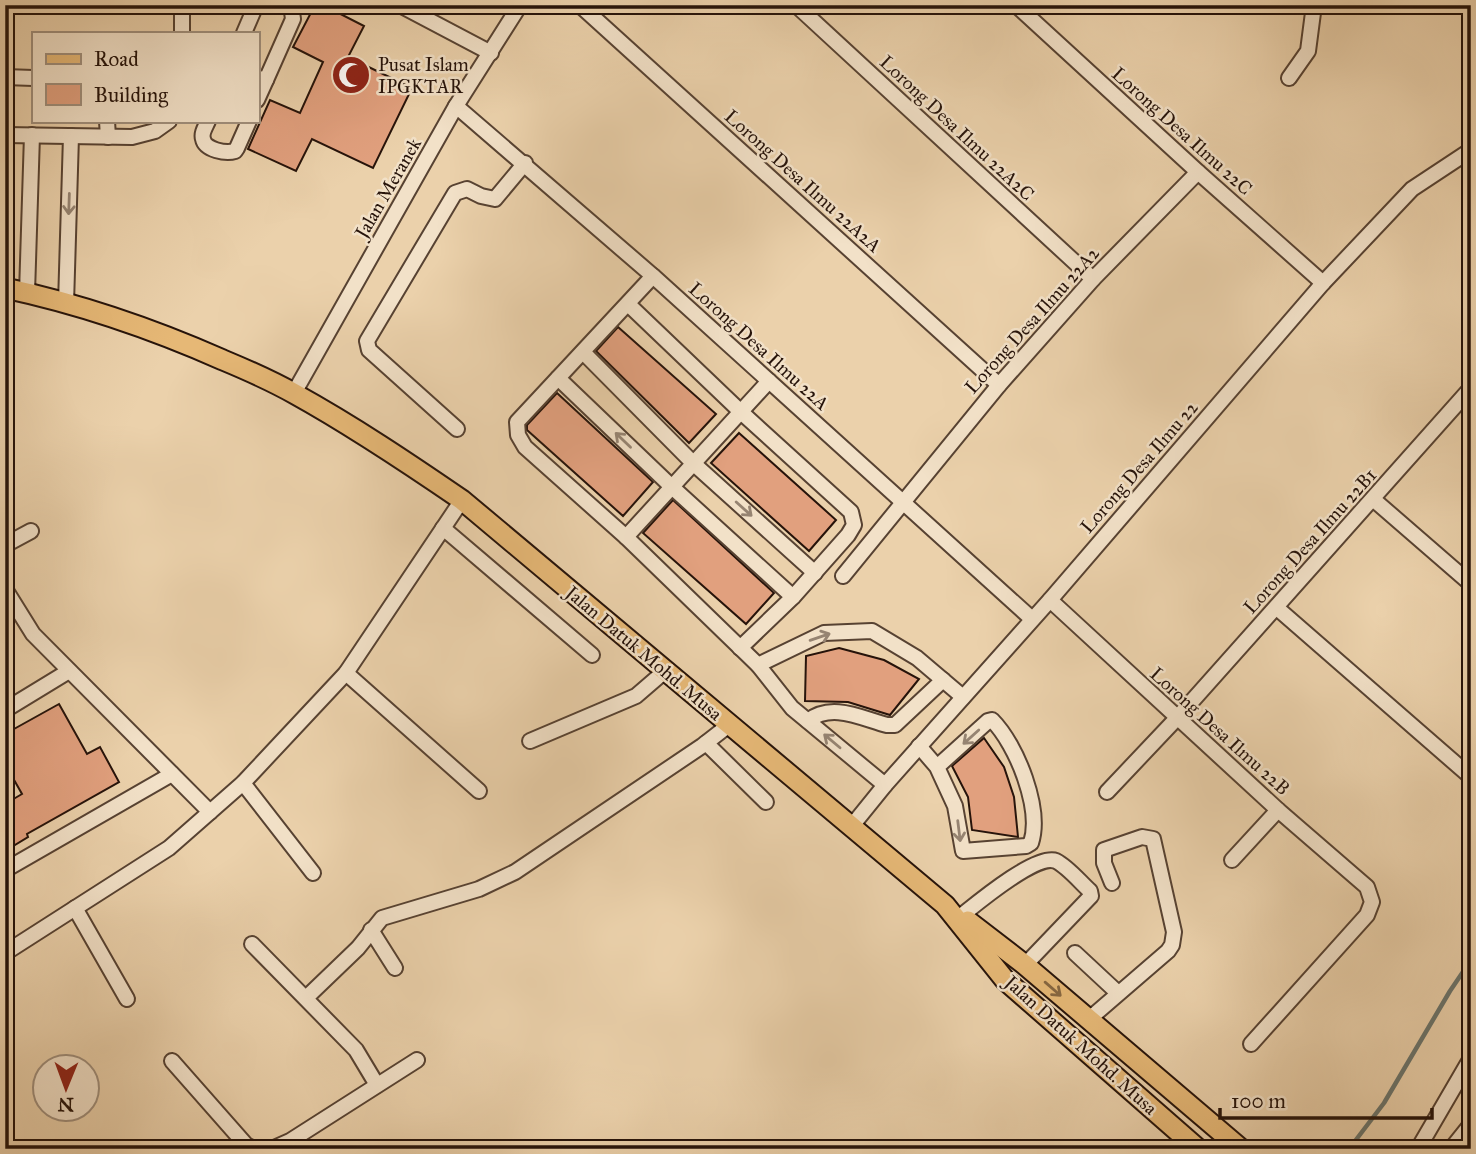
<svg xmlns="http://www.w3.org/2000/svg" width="1476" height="1154" font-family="'IM FELL Great Primer',serif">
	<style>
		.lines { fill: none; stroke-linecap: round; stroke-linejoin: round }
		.stream { stroke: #6b756d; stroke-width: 4.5 }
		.building { fill: #e1a07e; stroke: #26130a; stroke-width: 2 }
		.minor-casing { stroke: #574232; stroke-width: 18 }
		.major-casing { stroke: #26130a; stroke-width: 23 }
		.minor { stroke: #f2e1c8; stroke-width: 14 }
		.major { stroke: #e6b876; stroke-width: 19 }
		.oneway { stroke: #968472 }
		.oneway2 { stroke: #866640 }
		.labels { text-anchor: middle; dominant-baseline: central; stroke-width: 5; stroke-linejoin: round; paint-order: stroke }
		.poi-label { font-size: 19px; fill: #26130a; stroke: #f2e1c8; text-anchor: start }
		.street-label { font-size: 19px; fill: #26130a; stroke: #f2e1c8 }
	</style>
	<rect width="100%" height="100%" fill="#ebd1ab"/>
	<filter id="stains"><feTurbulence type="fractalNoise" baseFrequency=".00286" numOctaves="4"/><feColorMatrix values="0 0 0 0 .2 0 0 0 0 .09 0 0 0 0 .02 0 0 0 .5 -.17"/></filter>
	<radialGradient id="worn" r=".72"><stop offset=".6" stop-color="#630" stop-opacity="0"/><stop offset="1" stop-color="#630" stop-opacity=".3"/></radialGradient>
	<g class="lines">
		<polyline class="stream" points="1349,1149 1384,1103 1450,991 1471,960"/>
	</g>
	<g class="building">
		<polygon points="315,5 323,5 364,26 348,57 412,88 373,168 312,139 296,171 248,149 270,100 300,113 323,62 293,47"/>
		<polygon points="618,327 716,414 689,443 596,351"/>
		<polygon points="557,393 653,482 623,516 527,430 527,425"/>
		<polygon points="739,433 836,520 809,551 711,463"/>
		<polygon points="673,500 774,593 746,624 643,533"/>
		<polygon points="839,648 884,660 919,679 890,715 848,702 805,701 806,656"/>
		<polygon points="59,704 87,754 100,747 119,782 27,834 28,837 5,851 5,804 22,794 5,764 5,734"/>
		<polygon points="984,738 1004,767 1014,797 1018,837 972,830 968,797 952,766"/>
	</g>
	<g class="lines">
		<defs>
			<g id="minor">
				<polyline points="400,5 491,53"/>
				<polyline points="796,5 1093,279"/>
				<polyline points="1016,5 1198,172 1323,283"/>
				<polyline points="582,7 999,385"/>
				<polyline points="182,33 182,5"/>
				<polyline points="244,33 256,5"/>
				<polyline points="5,77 33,78"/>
				<polyline points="1289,78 1308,51 1314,5"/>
				<polyline points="266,80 293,19 291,5"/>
				<polyline points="257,100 266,80 259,78"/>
				<polyline points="456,106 653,276 1032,619"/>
				<polyline points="107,121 108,137"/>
				<path d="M208,121C206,126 201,133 203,139C205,150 226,154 235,151L237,148L249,121"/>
				<polyline points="5,135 132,137 155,131 169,121"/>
				<polyline points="653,276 517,422 518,435 525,447 626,537 758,665 792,708 885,785"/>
				<polyline points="27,293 32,135"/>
				<polyline points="66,304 71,136"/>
				<polyline points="628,304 741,412 851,512 854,525 848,535 793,597 740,648"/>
				<polyline points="583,352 693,463 815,573"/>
				<polyline points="558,378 672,487 793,597"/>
				<polyline points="294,393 456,106 520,5"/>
				<polyline points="457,429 369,350 367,341 455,193 467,189 481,196 495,199 525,163"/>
				<polyline points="1373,499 1471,584"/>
				<polyline points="443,528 592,655"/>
				<polyline points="626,537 769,381"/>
				<polyline points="5,545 31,531"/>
				<polyline points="843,576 999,385 1093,279 1198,172"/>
				<polyline points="5,589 33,634 210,812"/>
				<polyline points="1050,600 1278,810 1367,887 1372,902 1367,915 1251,1044"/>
				<polyline points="1277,608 1471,777"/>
				<polyline points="758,665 824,633 872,631 917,658 963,697"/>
				<polyline points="346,673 479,791"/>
				<polyline points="5,710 69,671"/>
				<path d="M808,721C831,702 861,718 887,725H895L943,680"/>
				<polyline points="530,741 636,696 665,671"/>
				<polyline points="706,743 766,802"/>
				<path d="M919,746L937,767L955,806L963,851L1026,846L1031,843C1042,809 1017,745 992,720L988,721L937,767"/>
				<polyline points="243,783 313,873"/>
				<polyline points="1107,792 1177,718 1471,388"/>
				<polyline points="851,827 885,785 1050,600 1323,283 1412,189 1471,150"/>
				<polyline points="1232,860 1278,810"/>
				<polyline points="5,870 172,774"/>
				<polyline points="75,908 127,999"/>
				<path d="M961,916C976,904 1037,853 1056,861C1068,867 1080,882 1090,891L1091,896L1025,965"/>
				<polyline points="371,930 395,968"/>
				<polyline points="252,944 356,1050 377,1085"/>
				<polyline points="5,953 169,848 243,783 346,673 462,500"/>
				<polyline points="1075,953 1118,993"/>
				<polyline points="307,997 358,948 382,918 479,889 515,872 702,746 729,725"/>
				<polyline points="1088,1020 1168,951 1172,945 1174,932 1153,839 1142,837 1104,850 1104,863 1112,883"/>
				<polyline points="172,1061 246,1145 254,1149"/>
				<polyline points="272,1149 290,1141 417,1060"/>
				<polyline points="1418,1149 1471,1058"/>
				<polyline points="1451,1149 1471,1124"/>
			</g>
			<g id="major">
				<path d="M5,288C80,304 153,329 223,360C247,370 272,381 295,394C353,426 408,463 462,500L945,905L1005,980L1198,1149"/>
				<polyline points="968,921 1025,965 1241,1149"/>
			</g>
		</defs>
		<use href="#minor" class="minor-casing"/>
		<use href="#major" class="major-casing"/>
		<use href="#minor" class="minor"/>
		<use href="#major" class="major"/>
	</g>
	<defs><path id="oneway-shaft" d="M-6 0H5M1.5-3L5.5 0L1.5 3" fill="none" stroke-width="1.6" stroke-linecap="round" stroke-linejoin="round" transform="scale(1.75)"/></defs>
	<g class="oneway">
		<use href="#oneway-shaft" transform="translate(69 204) rotate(92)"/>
		<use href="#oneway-shaft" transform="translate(623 440) rotate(-136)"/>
		<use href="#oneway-shaft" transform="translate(744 509) rotate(42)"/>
		<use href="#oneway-shaft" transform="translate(820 637) rotate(-19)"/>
		<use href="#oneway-shaft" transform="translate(971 737) rotate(138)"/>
		<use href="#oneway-shaft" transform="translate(832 741) rotate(-140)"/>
		<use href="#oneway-shaft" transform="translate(959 831) rotate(83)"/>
	</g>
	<use class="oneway2" href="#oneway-shaft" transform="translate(1053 989) rotate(41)"/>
	<defs>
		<symbol id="mosque-disc" viewBox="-11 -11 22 22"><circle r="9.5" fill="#8f2418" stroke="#f2e1c8"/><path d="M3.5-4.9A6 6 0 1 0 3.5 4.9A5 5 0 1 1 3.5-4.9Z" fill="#fff"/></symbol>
	</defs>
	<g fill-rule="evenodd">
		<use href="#mosque-disc" x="329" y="53" width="44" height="44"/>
	</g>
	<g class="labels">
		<g class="poi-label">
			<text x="378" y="64">Pusat Islam<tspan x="378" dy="22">IPGKTAR</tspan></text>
		</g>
		<g class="street-label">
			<text transform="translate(957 128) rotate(43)">Lorong Desa Ilmu 22A2C</text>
			<text transform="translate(1182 131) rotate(42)">Lorong Desa Ilmu 22C</text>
			<text transform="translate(803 181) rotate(42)">Lorong Desa Ilmu 22A2A</text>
			<text transform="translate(388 188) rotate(-60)">Jalan Meranek</text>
			<text transform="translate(1032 320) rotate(-48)">Lorong Desa Ilmu 22A2</text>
			<text transform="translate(759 346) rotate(42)">Lorong Desa Ilmu 22A</text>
			<text transform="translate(1139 467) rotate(-49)">Lorong Desa Ilmu 22</text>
			<text transform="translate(1310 541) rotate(-48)">Lorong Desa Ilmu 22B1</text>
			<text transform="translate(644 653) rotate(40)">Jalan Datuk Mohd. Musa</text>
			<text transform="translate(1220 731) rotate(42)">Lorong Desa Ilmu 22B</text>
			<text transform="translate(1081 1045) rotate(42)">Jalan Datuk Mohd. Musa</text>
		</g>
	</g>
	<rect width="1476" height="1154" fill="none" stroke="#ebd1ab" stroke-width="28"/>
	<rect x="7" y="7" width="1462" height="1140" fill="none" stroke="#26130a" stroke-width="3.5"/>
	<rect x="14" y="14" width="1448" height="1126" fill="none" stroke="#26130a" stroke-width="2"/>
	<rect x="32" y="32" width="228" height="91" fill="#f2e1c8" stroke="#a08f7c" stroke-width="2"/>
	<rect x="46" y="54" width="35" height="10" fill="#e6b876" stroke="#a08f7c" stroke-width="2"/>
	<text x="94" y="66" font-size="21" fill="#26130a">Road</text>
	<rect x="46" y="84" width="35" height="21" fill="#e1a07e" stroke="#a08f7c" stroke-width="2"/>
	<text x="94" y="102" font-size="21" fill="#26130a">Building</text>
	<g transform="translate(66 1088) rotate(181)"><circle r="33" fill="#f2e1c8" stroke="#a08f7c" stroke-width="2"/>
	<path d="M0-5L12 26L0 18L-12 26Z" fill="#8f2418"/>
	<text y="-10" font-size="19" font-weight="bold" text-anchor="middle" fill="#26130a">N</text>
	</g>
	<path d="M1220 1108v10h212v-10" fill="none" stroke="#26130a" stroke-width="3.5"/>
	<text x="1231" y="1108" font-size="21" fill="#26130a" stroke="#f2e1c8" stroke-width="5" paint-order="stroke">100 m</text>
	<rect width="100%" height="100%" filter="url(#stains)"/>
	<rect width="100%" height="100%" fill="url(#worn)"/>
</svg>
